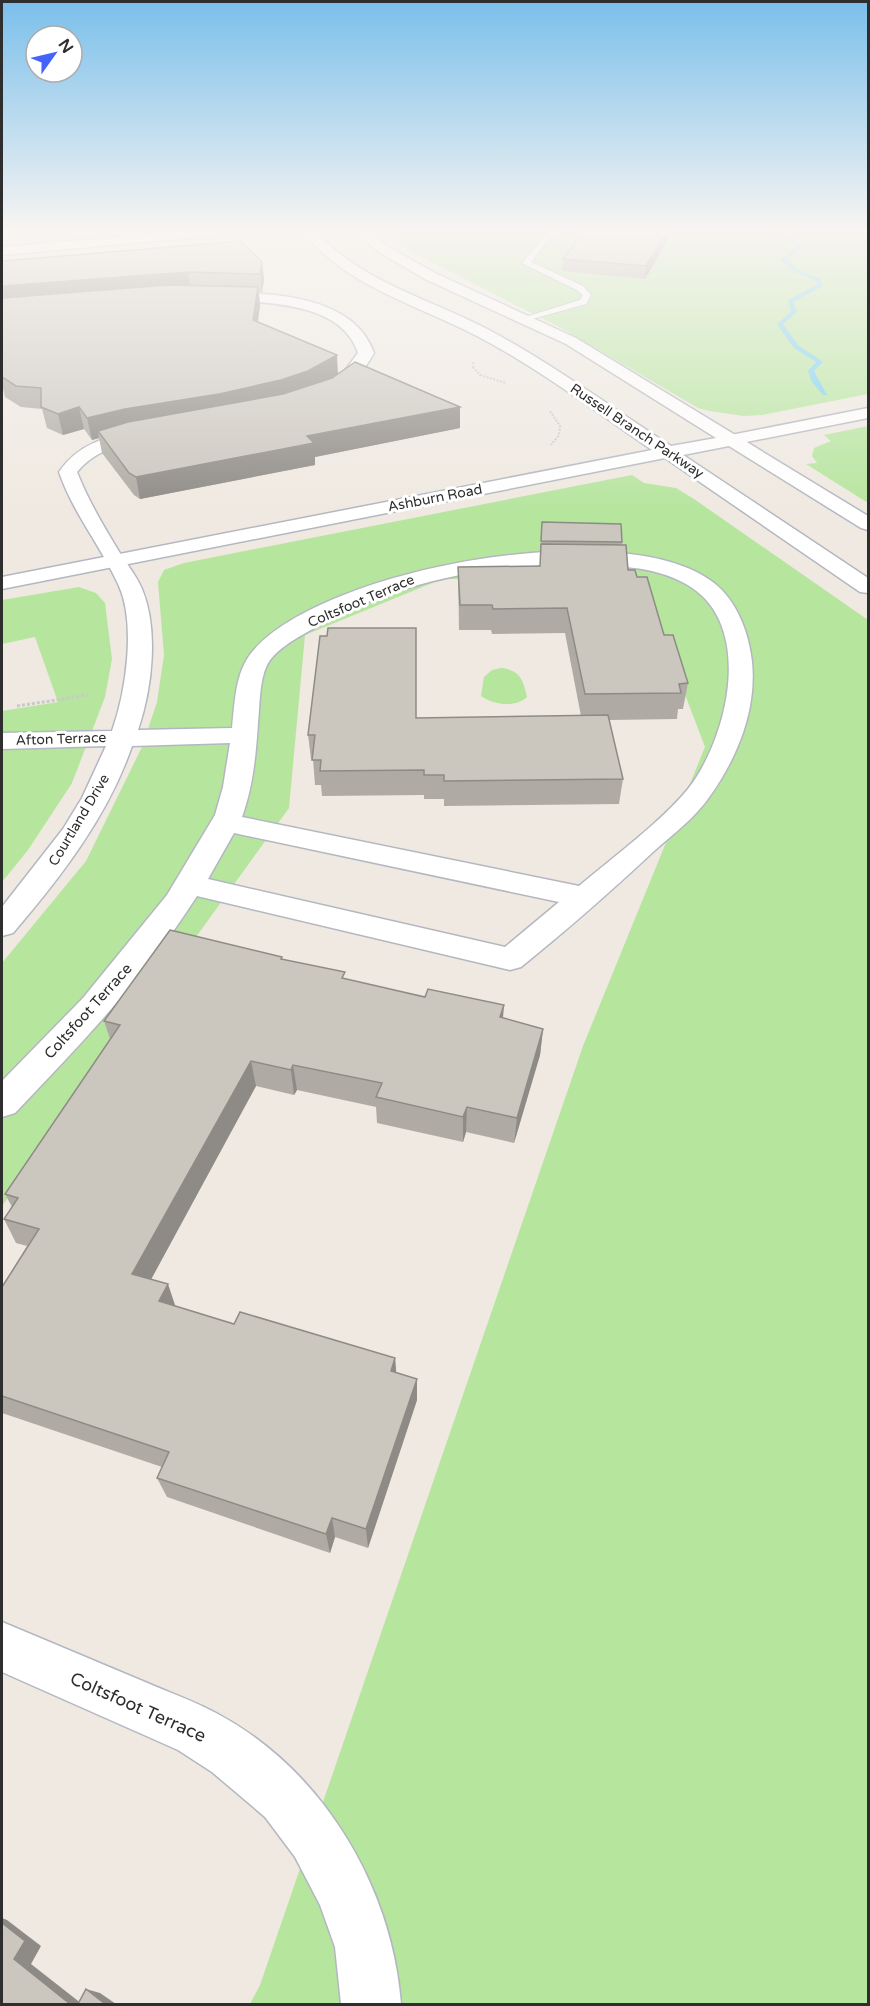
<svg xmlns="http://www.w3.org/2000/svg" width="870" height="2006" font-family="'Varela Round',sans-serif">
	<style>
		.green { fill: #b6e59e }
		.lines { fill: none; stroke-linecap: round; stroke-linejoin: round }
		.stream { fill: #75cff0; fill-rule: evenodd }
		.lane-casing { stroke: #b4b7c1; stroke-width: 2 }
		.street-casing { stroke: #b4b7c1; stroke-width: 3 }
		.secondary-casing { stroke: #b4b7c1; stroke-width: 3 }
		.path-far2 { stroke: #c9c9c9; stroke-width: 1.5; stroke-dasharray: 2 1.5; stroke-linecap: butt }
		.path-far1 { stroke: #c9c9c9; stroke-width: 2; stroke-dasharray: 2 1.5; stroke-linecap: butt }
		.path { stroke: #c9c9c9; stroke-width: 3; stroke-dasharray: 3 2; stroke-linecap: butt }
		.lane { fill: #fff; fill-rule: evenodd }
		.street { fill: #fff; fill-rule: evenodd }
		.secondary { fill: #fff; fill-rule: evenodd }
		.wall { fill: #afaba4 }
		.shaded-wall { fill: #8e8b86 }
		.building { fill: #cbc7bf; stroke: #8e8b86; stroke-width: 1.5 }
		.labels { text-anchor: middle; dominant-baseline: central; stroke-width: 6; stroke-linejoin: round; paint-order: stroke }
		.far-street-label { font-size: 14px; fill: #2e2e2e; stroke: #fff }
		.street-label { font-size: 15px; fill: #2e2e2e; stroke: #fff }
		.near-street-label { font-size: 18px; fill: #2e2e2e; stroke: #fff }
	</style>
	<rect width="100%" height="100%" fill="#efe9e1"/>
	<g class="green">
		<polygon points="385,231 868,231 868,394 762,415 744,416 709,411 698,408 561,328 402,247"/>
		<polygon points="868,426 868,503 806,464 817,463 812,456 814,448 831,441 824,435"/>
		<polygon points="632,475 644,483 676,488 694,499 868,620 868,2004 250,2004 260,1985 583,1046 705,747 641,579 442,579 305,635 289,808 2,1206 2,963 86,861 142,747 157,702 164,655 158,582 164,570 184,563"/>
		<polygon points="79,587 96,593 105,603 112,659 105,697 72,783 28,850 2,882 2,711 58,702 35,637 2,644 2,600"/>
		<path d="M501,668C520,670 523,680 527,697C515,708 494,705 481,696L484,677L492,670Z"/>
	</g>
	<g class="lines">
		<polygon class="stream" points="766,231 771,231 804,245 786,260 797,269 819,278 823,286 793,302 797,312 783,324 798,345 823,362 814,371 827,395 823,395 812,382 808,371 816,362 794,348 777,324 791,312 788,300 817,285 815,280 793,271 780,260 798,246"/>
		<defs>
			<polygon id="lane" points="549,231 558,231 550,237 531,262 583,286 591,295 586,304 525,321 525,317 580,300 583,295 577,290 522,263"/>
			<g id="street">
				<path d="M213,292C266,293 353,293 374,353C364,371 342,401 318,395L316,392L318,389L343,373L358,353C344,309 286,304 246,301C234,301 220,302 208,299V293Z"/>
				<polygon points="868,408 868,418 731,445 722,440 731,435"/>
				<path d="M143,429L152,434L149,438C121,445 96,449 77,472C88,500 103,525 118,550C126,563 136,575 142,589C159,630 152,689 138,730L232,728C235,701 235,673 252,652C322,568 626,513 714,583C737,601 749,633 752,662C757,710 737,758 710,796C695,818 673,834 653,852C610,892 567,930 521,967L510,970L197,896C146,976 80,1045 15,1113L2,1117V1081L83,998L167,895L215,815L223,787L230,743L132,746C108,816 61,877 13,933L2,936V907L63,829L82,798L106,746L2,749V733L112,731C126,692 136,624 119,586C101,546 73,513 59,472C79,442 110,436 143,429ZM575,564C612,566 653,565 686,584C756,623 728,738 688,789C661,822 612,858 579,886L242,817C253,787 256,754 258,723C260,704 259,682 267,665C275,650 295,639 309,631C390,583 482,565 575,564ZM234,833L559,902L505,947L208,879Z"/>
				<path d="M2,1622C50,1642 97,1662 145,1682C168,1692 194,1701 216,1713C322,1769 392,1886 401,2004H341L335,1947L320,1905L295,1857L265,1817L212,1772L178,1750L2,1672Z"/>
			</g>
			<g id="secondary">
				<polygon points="186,231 229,231 223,235 2,255 2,247"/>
				<path d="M303,231H315C361,282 430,299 489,330C552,364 611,407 671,446L716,438L566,344L425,279L379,252L354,231H367L387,246L435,273L576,338L868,516V530L861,528L729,446L683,455L868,578V593L860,592L665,458L2,589V577L652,450C595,411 538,368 477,336C418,305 344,286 303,231Z"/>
			</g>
		</defs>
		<use href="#lane" class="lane-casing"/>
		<use href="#street" class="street-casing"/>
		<use href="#secondary" class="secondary-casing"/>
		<g class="path-far2">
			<polyline points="273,234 285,252"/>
			<polyline points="473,362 473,369"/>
		</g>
		<g class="path-far1">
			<polyline points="473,367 480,375 506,383"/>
			<polyline points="550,411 560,426 559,435 551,445"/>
		</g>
		<polyline class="path" points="17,706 88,695"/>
		<use href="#lane" class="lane"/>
		<use href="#street" class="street"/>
		<use href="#secondary" class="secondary"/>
	</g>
	<g class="wall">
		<polygon points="584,231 670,231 670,236 645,279 562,271 563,259"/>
		<polygon points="2,261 262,262 264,280 262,292 259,292 260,306 258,322 338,373 460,407 460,428 315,457 315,465 140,499 134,495 102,453 99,438 92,440 84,429 63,435 47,428 42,409 21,407 5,397 2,384"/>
		<polygon points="542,522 622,542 622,545 628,570 637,577 688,683 683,709 678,709 677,719 609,720 623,779 619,804 444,806 444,799 424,799 424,795 322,796 321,785 315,785 313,759 311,759 308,735 417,718 581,716 565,633 492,634 491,630 459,630 458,567 540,566"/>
		<polygon points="282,959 346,979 503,1018 543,1029 540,1055 514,1143 466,1132 463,1142 377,1123 376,1107 297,1090 294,1095 256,1086 151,1279 176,1307 234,1324 395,1358 396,1373 417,1379 417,1400 368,1548 335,1537 330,1553 167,1497 157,1478 162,1467 2,1413 2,1287 27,1246 16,1243 4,1219 12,1207 5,1194 110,1039 104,1021"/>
	</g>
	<g class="shaded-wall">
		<polygon points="667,231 670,231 670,236 645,279 646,266"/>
		<polygon points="262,262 264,280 262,292 260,274"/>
		<polygon points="188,272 191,290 2,306 2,286"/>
		<polygon points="258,287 260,306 255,339 253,320"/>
		<polygon points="337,355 338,375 283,401 98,431 99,438 92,440 87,418"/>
		<polygon points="79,407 84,429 63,435 58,414"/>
		<polygon points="460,407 460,428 315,457 315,465 140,499 136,477 307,436"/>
		<polygon points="504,1005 502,1031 500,1017"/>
		<polygon points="543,1029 540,1055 514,1143 517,1118"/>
		<polygon points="251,1061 256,1086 141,1298 132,1274"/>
		<polygon points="293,1065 297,1090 294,1095 291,1070"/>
		<polygon points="467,1107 466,1132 463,1142 463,1117"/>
		<polygon points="168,1284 176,1308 159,1301"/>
		<polygon points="395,1358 397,1381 391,1371"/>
		<polygon points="417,1379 417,1400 368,1548 366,1529"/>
		<polygon points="332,1518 335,1537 330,1553 326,1534"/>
		<polygon points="2,1918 7,1920 41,1946 31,1964 82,2004 70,2004 14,1959 2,1923"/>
		<polygon points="86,1989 100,1993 116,2004 105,2004"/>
	</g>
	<g class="building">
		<polygon points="584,231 667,231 646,266 563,259"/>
		<polygon points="241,241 262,262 260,274 188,272 2,286 2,261"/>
		<polygon points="168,285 258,287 253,320 337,355 308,371 281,380 219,394 125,409 87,418 79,407 58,414 41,407 41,388 16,386 2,377 2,298"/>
		<polygon points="355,362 460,407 307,436 314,443 136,477 129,473 98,431 128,422 283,394 332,378"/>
		<polygon points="542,522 621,524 622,542 541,541"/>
		<polygon points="541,544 626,545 628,570 635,570 637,577 647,577 664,635 673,635 688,683 679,684 681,693 585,694 567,608 493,609 492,605 460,605 458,567 540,566"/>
		<polygon points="328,628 416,628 416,718 608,715 623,779 444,781 444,775 424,775 424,770 320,771 321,760 312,760 315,735 308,735 320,636 327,636"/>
		<polygon points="170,930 282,957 281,959 345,972 342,978 425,997 428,989 504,1005 500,1017 543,1029 517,1118 467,1107 463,1117 376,1097 382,1083 293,1065 291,1070 251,1061 132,1274 168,1284 159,1301 234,1324 240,1312 395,1358 391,1371 417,1379 366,1529 332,1518 326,1534 157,1478 169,1452 2,1396 2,1287 39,1229 4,1219 18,1198 5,1194 120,1025 104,1021"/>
		<polygon points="2,1923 25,1941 14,1959 70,2004 2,2004"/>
		<polygon points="86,1989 105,2004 78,2004"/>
	</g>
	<linearGradient id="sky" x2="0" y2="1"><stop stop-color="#7abfeb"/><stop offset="0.45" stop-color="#f8f5f2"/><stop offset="1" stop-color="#f8f5f2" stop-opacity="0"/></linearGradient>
	<rect width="870" height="512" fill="url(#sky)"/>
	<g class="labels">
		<g class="far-street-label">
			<text transform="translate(637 431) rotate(34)">Russell Branch Parkway</text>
			<text transform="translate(435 498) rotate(-11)">Ashburn Road</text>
			<text transform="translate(361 601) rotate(-23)">Coltsfoot Terrace</text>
			<text transform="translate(61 739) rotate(-2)">Afton Terrace</text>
			<text transform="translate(79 820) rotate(-59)">Courtland Drive</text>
		</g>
		<g class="street-label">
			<text transform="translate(88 1011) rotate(-48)">Coltsfoot Terrace</text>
		</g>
		<g class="near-street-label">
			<text transform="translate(138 1707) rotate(24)">Coltsfoot Terrace</text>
		</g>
	</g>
	<rect width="870" height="2006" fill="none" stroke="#2e2e2e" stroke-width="6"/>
	<g transform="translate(54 54) rotate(56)"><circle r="28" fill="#ffffff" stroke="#ababab" stroke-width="1.5"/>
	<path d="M0-4.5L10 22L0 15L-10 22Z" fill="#4264fb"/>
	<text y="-9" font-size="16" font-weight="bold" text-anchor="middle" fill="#2e2e2e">N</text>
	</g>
</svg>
